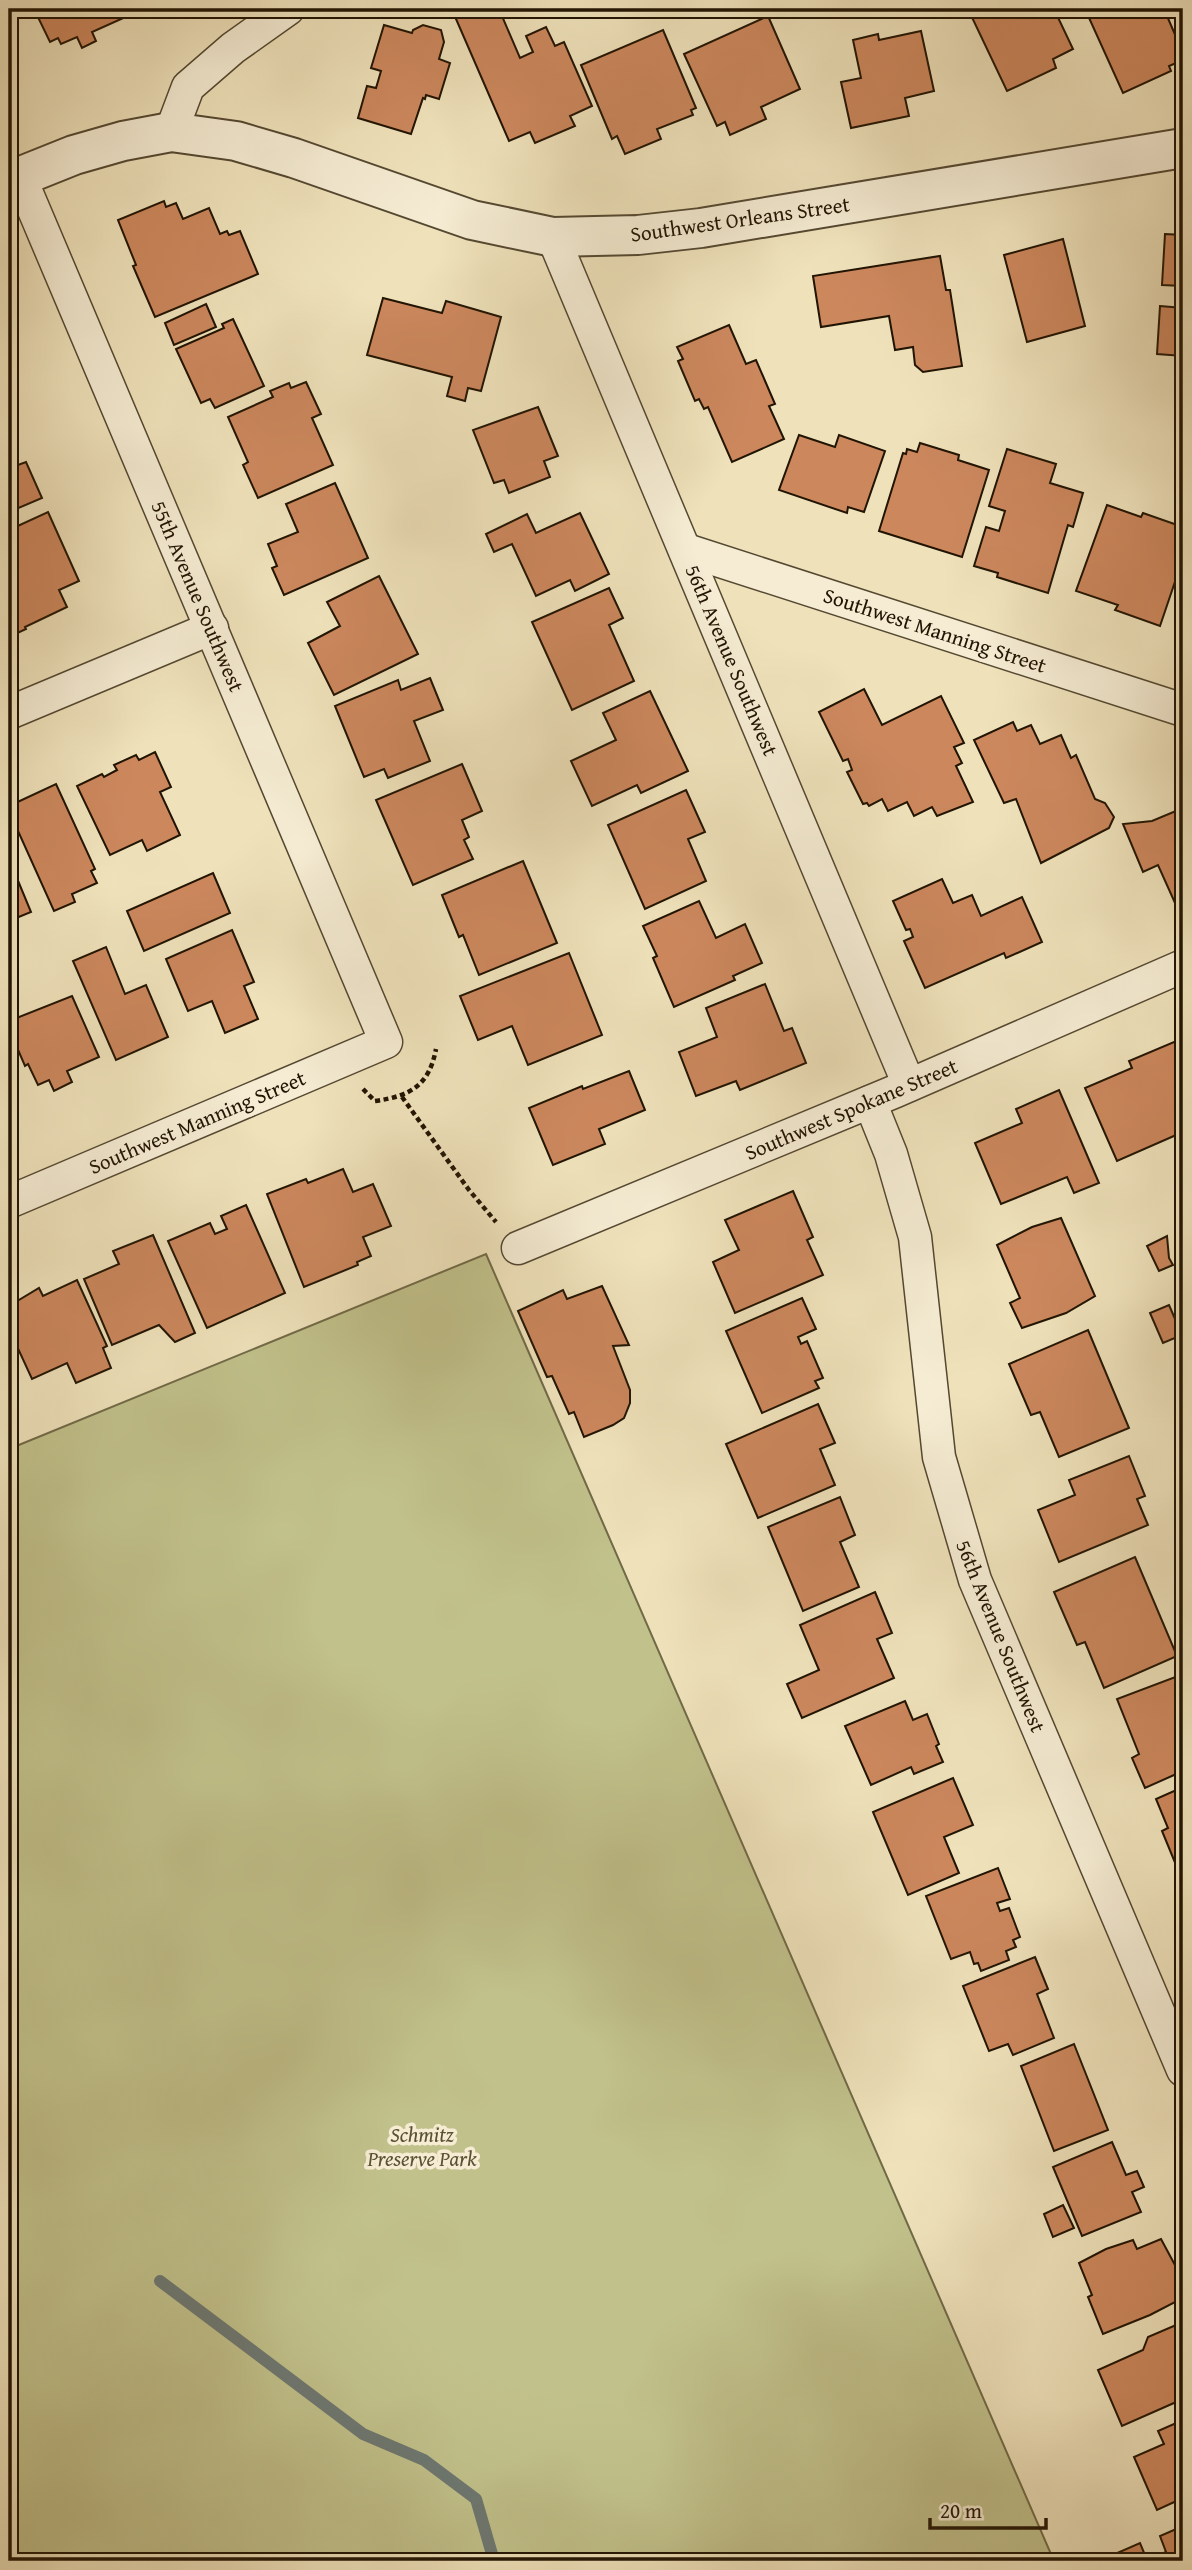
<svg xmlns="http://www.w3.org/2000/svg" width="1192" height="2570" font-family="'Gentium Book Plus',serif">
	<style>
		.green { fill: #c1c18b; stroke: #716a47; stroke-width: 2 }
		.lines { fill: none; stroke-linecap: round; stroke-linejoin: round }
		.stream { stroke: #6d7872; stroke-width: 12 }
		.building { fill: #cc875d; stroke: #211403; stroke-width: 2 }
		.minor-casing { stroke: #544831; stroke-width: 35 }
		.tertiary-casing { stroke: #544831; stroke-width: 42 }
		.path { stroke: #211403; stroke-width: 4.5; stroke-dasharray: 5 3.5; stroke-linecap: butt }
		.minor { stroke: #f5ecd3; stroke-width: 32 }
		.tertiary { stroke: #f5ecd3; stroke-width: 38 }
		.labels { text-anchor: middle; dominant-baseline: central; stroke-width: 7; stroke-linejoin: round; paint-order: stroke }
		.street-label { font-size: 21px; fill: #211403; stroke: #f5ecd3 }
		.park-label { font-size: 21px; font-style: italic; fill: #595133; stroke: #f5ecd3 }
	</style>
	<rect width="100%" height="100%" fill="#efe2bb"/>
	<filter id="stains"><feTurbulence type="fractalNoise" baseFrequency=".00286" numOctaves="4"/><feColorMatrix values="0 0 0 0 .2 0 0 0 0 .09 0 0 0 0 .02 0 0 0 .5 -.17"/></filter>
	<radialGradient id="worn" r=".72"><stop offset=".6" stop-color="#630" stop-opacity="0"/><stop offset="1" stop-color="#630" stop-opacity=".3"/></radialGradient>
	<polygon class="green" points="486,1254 1054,2561 9,2561 9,1449"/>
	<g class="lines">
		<polyline class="stream" points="160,2281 363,2434 424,2460 476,2499 494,2561"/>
	</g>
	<g class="building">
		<polygon points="34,9 138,9 139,11 92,32 96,41 82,48 77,37 61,44 58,38 50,42"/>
		<polygon points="462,9 499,9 520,58 533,52 526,36 546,27 555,46 564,42 592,106 570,116 575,126 535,143 530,132 509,141 453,12"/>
		<polygon points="968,9 1054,9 1073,49 1053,59 1056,68 1007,91"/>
		<polygon points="1085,9 1183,9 1167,16 1183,53 1183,60 1169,66 1171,71 1123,93"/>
		<polygon points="768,16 800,89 761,107 766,119 730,135 725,122 717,126 684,54"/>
		<polygon points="384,25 412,33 413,30 423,25 441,30 444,42 439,59 450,63 439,99 426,95 425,99 423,98 411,134 358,118 367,86 376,88 381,71 371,68"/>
		<polygon points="663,30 696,108 691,110 693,115 657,129 661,139 625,154 617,136 612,139 581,65"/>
		<polygon points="921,31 934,91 905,98 909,116 851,128 841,82 861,78 853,40 878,34 879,40"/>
		<polygon points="164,201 166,207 176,203 183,219 209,208 220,234 227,231 229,235 240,231 258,274 155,317 133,266 136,265 118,220"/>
		<polygon points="1165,234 1183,235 1183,286 1162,285"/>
		<polygon points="1063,239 1085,326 1027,342 1004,255"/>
		<polygon points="940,256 946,290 950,290 962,366 923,372 915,365 913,347 895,350 889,316 821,327 813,276"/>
		<polygon points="383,298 442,313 446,301 501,317 481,391 468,388 465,401 447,396 452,377 367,355"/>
		<polygon points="206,304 216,327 174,345 165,323"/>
		<polygon points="1160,306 1183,308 1183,356 1157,354"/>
		<polygon points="233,319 264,386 215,408 210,399 201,403 176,349 224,328 222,324"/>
		<polygon points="729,325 746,364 756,360 775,404 769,406 784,439 732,462 708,407 704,409 699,399 695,401 678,361 683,359 677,347"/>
		<polygon points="306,382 321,414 312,418 333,465 258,498 243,465 248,462 228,417 273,397 270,391 289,383 291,388"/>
		<polygon points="538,407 558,456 544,461 550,477 509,493 504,480 494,483 473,430"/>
		<polygon points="799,435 835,447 839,435 885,451 864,512 848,507 847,513 779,490"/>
		<polygon points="920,443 959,455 958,460 989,470 962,557 879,531 903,453 906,454 907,449 917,452"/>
		<polygon points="11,449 18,465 26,462 42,498 9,512 9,450"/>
		<polygon points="1007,449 1056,464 1050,483 1083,493 1073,527 1068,525 1048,593 997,577 998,573 974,566 986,527 999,531 1005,511 989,506"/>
		<polygon points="335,483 368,558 284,595 272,568 277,566 268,544 298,532 286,504"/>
		<polygon points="1107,505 1141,517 1143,513 1183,527 1183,558 1160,626 1115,610 1118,605 1076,591"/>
		<polygon points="48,512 79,581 59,590 67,607 25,627 26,629 9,637 9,530"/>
		<polygon points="580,513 609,574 575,591 570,580 536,596 512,544 494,552 486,534 527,514 536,533"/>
		<polygon points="379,576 418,654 334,695 308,643 340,626 327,602"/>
		<polygon points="609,588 623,618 609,625 634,681 572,710 532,622"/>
		<polygon points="430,678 443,710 414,721 430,761 388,778 384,769 364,777 335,706 398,680 401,690"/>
		<polygon points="864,689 882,725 941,696 964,743 954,747 962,763 956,766 973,802 937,816 932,807 914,816 907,802 888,811 882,799 869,806 867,803 863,804 847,772 852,770 848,759 843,761 819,712"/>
		<polygon points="650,691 688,771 641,793 637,785 592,806 571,761 616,740 603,713"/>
		<polygon points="1013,722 1017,731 1031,725 1040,744 1061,735 1071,758 1076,755 1095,799 1105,803 1114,817 1109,828 1041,863 1016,799 1004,803 974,740"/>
		<polygon points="155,752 171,787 160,792 180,835 147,851 142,840 110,855 77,786 102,774 104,777 117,770 114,765 136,755 139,760"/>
		<polygon points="462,764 482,811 462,820 469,837 464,840 473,859 413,885 376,800"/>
		<polygon points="56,784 95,869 91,871 97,883 72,894 75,902 54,911 9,811 9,806"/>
		<polygon points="686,790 705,832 688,839 706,881 645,909 608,825"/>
		<polygon points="1183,808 1183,900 1175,903 1158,865 1143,872 1123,824 1152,821"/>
		<polygon points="9,859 31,912 9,921"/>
		<polygon points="523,861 557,943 479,975 463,935 459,937 442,895"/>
		<polygon points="213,873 230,913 144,951 127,911"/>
		<polygon points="942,879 953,903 972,895 981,916 1022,897 1042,942 1006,958 1004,953 925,988 904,941 913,937 910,929 906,930 893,901"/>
		<polygon points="699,901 716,938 745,924 762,963 733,976 735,980 674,1007 653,958 657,956 643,926"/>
		<polygon points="232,930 254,982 244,986 258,1019 225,1033 212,1001 188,1011 166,959"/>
		<polygon points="106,947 125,994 146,985 168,1037 116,1060 73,961"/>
		<polygon points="569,953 602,1035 528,1065 512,1026 478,1040 460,996"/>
		<polygon points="765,984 784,1031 792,1028 806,1063 740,1090 736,1081 696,1096 679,1052 717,1037 706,1008"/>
		<polygon points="72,996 99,1057 67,1071 72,1082 54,1091 49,1080 38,1085 28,1064 25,1066 9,1029 9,1021"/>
		<polygon points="1181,1039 1183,1045 1183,1132 1117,1161 1085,1088 1132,1068 1129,1061"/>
		<polygon points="629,1071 645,1110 599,1129 605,1144 553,1165 529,1108 582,1086 583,1089"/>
		<polygon points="1059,1090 1099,1183 1074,1193 1067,1177 1001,1204 975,1143 1022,1123 1016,1109"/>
		<polygon points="343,1169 353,1192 373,1184 391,1226 363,1237 371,1256 357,1262 358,1265 304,1287 267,1194 306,1179 308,1183"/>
		<polygon points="793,1191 813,1237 807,1240 823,1275 735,1313 713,1262 739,1250 725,1220"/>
		<polygon points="246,1205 285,1293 207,1328 168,1241 210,1223 215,1234 227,1229 221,1216"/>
		<polygon points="1061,1218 1095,1296 1066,1313 1022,1328 1010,1303 1020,1298 997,1245 1032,1227"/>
		<polygon points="153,1235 195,1333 175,1342 159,1325 112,1345 84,1279 119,1264 113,1251"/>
		<polygon points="1167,1236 1169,1258 1173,1265 1159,1271 1147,1246"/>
		<polygon points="77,1280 107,1346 103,1348 111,1368 76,1383 67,1363 32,1379 9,1329 9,1306 39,1288 43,1296"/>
		<polygon points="602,1286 629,1345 613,1346 630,1390 630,1403 624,1418 613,1425 584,1437 574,1412 569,1414 552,1376 547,1377 518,1311 563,1290 567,1299"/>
		<polygon points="802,1298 816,1329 798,1337 801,1344 807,1341 823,1378 815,1381 819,1388 762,1413 726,1331"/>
		<polygon points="1169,1305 1182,1335 1163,1343 1150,1313"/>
		<polygon points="1088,1330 1129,1428 1059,1457 1040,1412 1031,1415 1009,1364"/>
		<polygon points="818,1404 835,1443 820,1449 835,1485 758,1518 726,1444"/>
		<polygon points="1129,1456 1145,1496 1137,1499 1148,1525 1059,1562 1038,1510 1075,1495 1069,1480"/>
		<polygon points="840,1497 855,1535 840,1542 859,1587 803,1611 768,1527"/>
		<polygon points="1135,1557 1177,1656 1104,1688 1085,1642 1077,1645 1054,1592"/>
		<polygon points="875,1592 892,1633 877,1639 894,1678 802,1718 787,1684 819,1670 800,1625"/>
		<polygon points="1178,1676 1183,1687 1183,1771 1145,1788 1132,1758 1139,1754 1117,1699"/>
		<polygon points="905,1701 913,1720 927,1714 939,1744 936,1746 943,1762 914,1774 911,1767 871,1785 845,1726"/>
		<polygon points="953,1778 973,1825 944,1837 959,1873 908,1895 873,1812"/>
		<polygon points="1183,1787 1183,1882 1162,1831 1168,1828 1156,1799"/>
		<polygon points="998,1868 1010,1899 997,1903 1000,1911 1009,1908 1020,1937 1013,1940 1016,1947 1006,1951 1009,1960 981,1971 978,1963 974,1964 970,1952 951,1959 926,1896"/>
		<polygon points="1035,1957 1048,1989 1037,1994 1054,2038 1013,2055 1008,2044 989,2051 963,1986"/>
		<polygon points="1074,2044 1108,2130 1054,2151 1021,2066"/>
		<polygon points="1112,2142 1126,2175 1137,2171 1144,2187 1132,2192 1141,2212 1082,2236 1053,2167"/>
		<polygon points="1063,2205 1074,2228 1053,2237 1044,2214"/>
		<polygon points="1161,2239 1176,2267 1183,2290 1183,2298 1150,2315 1103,2334 1088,2297 1092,2295 1079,2263 1106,2249 1133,2240 1137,2249"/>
		<polygon points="1183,2322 1183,2399 1122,2426 1098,2370 1143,2350 1148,2337"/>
		<polygon points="1183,2420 1183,2498 1157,2510 1134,2457 1164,2444 1158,2431"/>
		<polygon points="1183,2526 1183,2561 1099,2561 1140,2543 1147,2560 1166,2552 1160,2536"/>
	</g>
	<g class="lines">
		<defs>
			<g id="minor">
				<polyline points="171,132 188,87 233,48 288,9"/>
				<polyline points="553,237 909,1085"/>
				<polyline points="686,550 1183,710"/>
				<polyline points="9,713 212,628"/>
				<polyline points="870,1102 891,1154 915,1237 939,1457 975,1580 1183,2070"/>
				<polyline points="9,1202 386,1042 20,177"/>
				<polyline points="518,1248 896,1091 1183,966"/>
			</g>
			<polyline id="tertiary" points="9,181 74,155 123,141 171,132 236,141 294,158 472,220 553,237 638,235 701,228 1183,148"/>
		</defs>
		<use href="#minor" class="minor-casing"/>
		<use href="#tertiary" class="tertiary-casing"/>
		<g class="path">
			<path d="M363,1089L375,1101C410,1096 429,1086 436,1049"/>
			<polyline points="402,1097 469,1190 496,1222"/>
		</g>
		<use href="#minor" class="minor"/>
		<use href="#tertiary" class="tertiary"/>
	</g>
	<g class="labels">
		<g class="street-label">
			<text transform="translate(740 219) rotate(-8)">Southwest Orleans Street</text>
			<text transform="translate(198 596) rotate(67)">55th Avenue Southwest</text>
			<text transform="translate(935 630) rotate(18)">Southwest Manning Street</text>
			<text transform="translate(732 660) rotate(67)">56th Avenue Southwest</text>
			<text transform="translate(851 1109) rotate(-23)">Southwest Spokane Street</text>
			<text transform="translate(197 1122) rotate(-23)">Southwest Manning Street</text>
			<text transform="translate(1001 1636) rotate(68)">56th Avenue Southwest</text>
		</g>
		<g class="park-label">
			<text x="422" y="2134">Schmitz<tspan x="422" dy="24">Preserve Park</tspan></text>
		</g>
	</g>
	<rect width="1192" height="2570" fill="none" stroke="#efe2bb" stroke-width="35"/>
	<rect x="10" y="10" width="1171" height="2549" fill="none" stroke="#211403" stroke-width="3.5"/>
	<rect x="18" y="18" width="1157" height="2535" fill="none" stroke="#211403" stroke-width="2"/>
	<path d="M930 2518v10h116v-10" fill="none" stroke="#211403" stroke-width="3.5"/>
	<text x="940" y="2518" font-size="21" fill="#211403" stroke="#f5ecd3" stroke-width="5" paint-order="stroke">20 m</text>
	<rect width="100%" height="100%" filter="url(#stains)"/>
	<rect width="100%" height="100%" fill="url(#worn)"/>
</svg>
